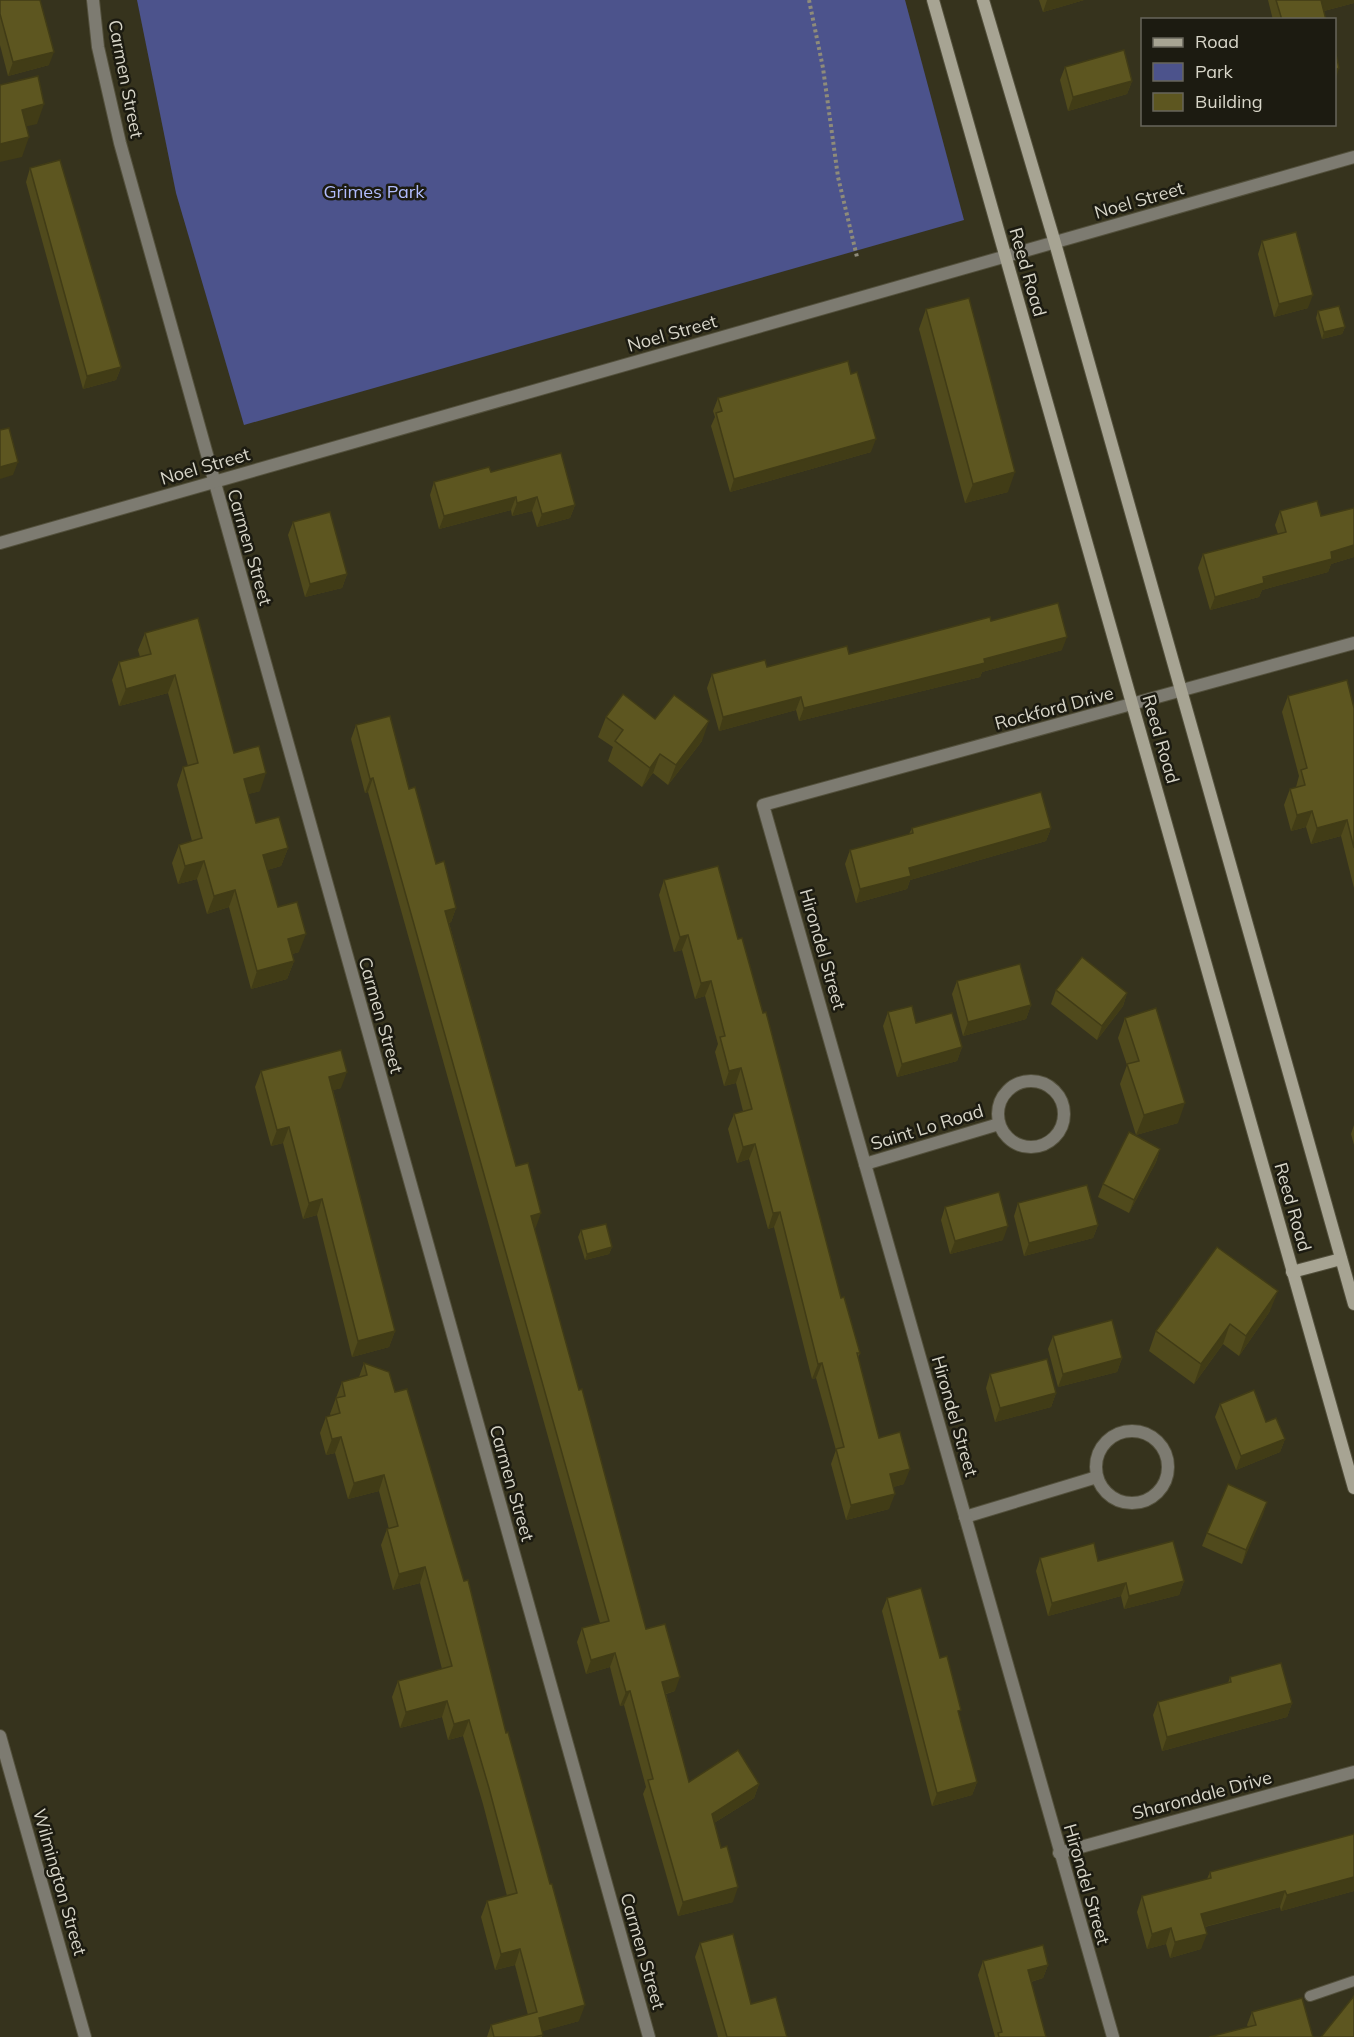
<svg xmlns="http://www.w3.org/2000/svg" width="1354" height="2037" font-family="Mulish,sans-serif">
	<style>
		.green { fill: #4c538c }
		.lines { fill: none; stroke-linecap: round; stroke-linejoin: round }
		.lane-casing { stroke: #53503c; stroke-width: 12 }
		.street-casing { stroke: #53503c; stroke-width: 14 }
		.secondary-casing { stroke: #53503c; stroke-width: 14 }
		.path { stroke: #8e8b7a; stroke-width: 4; stroke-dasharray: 3 3; stroke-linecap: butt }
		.lane { stroke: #7d7b71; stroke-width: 10 }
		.street { stroke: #7d7b71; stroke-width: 12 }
		.secondary { stroke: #a7a493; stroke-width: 12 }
		.wall { fill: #504a1c }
		.shaded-wall { fill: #413c16 }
		.building { fill: #5d5620; stroke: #413c16; stroke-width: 1.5 }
		.labels { text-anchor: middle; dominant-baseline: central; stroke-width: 5; stroke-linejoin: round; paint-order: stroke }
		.street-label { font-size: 18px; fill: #d8d6c9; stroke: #1c1b11 }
		.park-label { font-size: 18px; fill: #b2bdfd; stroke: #1c1b11 }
	</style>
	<rect width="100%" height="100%" fill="#36331d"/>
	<polygon class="green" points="137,0 905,0 964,220 244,425 176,193"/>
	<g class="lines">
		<defs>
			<polyline id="lane" points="1310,1996 1354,1981"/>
			<g id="street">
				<polyline points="93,0 98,47 120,143 649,2037"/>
				<polyline points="0,543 1354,157"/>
				<circle cx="1031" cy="1114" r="33"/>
				<polyline points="865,1164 999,1124"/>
				<circle cx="1132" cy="1467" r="36"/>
				<polyline points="965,1517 1097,1477"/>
				<polyline points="0,1736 85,2037"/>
				<polyline points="1059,1853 1354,1772"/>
				<polyline points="1113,2037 763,805 1354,643"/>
			</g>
			<g id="secondary">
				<polyline points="933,0 1354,1488"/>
				<polyline points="983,0 1055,243 1354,1304"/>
				<polyline points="1292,1272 1341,1259"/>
			</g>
		</defs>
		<use href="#lane" class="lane-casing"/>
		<use href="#street" class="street-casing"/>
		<use href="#secondary" class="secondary-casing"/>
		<polyline class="path" points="809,0 823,68 838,177 857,257"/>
		<use href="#lane" class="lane"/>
		<use href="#street" class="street"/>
		<use href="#secondary" class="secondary"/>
	</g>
	<g class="wall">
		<polygon points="0,0 49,65 8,76 0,45"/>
		<polygon points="1039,0 1084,0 1043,12"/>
		<polygon points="1268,0 1354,0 1354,3 1324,11 1326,20 1273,20"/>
		<polygon points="1065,67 1132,81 1127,94 1068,111 1060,80"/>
		<polygon points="30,168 121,367 116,380 83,389 26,182"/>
		<polygon points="1262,241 1308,308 1274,317 1258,254"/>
		<polygon points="926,309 1008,492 965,503 919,329"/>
		<polygon points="1318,311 1345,327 1342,334 1322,339 1316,318"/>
		<polygon points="718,398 871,452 730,492 711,426 715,417 713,411"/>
		<polygon points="491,472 575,505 570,518 537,527 532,511 512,516 511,510 439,529 430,495 434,482"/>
		<polygon points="1354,508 1354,557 1331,564 1328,572 1262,590 1259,597 1210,610 1198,568 1203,554 1278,534 1275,525 1280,511 1321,516"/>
		<polygon points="293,522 347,574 342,588 305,597 288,535"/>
		<polygon points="991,621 1062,650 982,672 980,677 799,721 796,710 719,731 707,688 712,674 767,667 849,654"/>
		<polygon points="145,633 234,753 260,791 248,794 256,823 288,848 281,866 267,870 278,907 299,952 292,954 294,961 287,979 251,989 229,907 207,914 197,879 178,884 172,863 179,845 192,841 177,785 183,767 188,766 168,693 119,706 112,680 119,662 140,657 138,650"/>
		<polygon points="1288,696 1354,708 1354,888 1341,836 1311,844 1306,827 1291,831 1284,805 1290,789 1296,787 1299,776 1282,712"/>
		<polygon points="606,717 655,719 702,741 668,785 653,773 642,787 608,761 613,747 598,737"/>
		<polygon points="356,725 409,789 436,864 456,908 451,922 449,923 516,1166 536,1227 534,1228 579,1390 646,1629 675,1691 666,1694 689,1782 759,1784 754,1798 714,1823 733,1902 678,1916 643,1794 646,1787 624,1705 620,1706 610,1667 586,1674 577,1642 582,1628 600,1623 368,792 365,793 351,739"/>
		<polygon points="912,828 1051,828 1046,841 910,880 907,889 856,903 845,864 850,850 909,834"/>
		<polygon points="664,880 738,939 841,1298 860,1353 858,1358 879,1438 904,1484 893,1487 889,1509 846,1520 831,1464 836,1450 816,1378 812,1379 774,1227 768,1229 749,1159 737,1163 728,1129 734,1114 743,1111 736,1083 724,1086 715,1052 718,1044 705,996 695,999 682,950 674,952 659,895"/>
		<polygon points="957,981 1031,1005 1026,1019 963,1036 952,994"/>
		<polygon points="1056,990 1127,993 1123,1006 1097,1040 1051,1004"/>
		<polygon points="888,1012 916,1023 962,1047 957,1061 897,1077 883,1026"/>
		<polygon points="1125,1018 1178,1123 1136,1135 1120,1084 1127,1065 1118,1038"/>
		<polygon points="261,1071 341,1088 333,1090 395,1331 389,1347 352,1357 317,1215 303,1219 283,1143 271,1146 255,1087"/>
		<polygon points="1354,1125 1354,1145 1351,1134"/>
		<polygon points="1160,1149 1156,1162 1129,1213 1098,1197 1103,1184"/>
		<polygon points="1018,1203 1098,1225 1093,1238 1024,1256 1014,1216"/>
		<polygon points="945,1207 1003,1240 950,1254 941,1220"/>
		<polygon points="581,1230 612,1247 609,1254 585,1260 578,1237"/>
		<polygon points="1270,1311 1239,1356 1223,1344 1194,1384 1149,1351 1156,1331"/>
		<polygon points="1053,1336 1122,1358 1117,1372 1058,1387 1048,1349"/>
		<polygon points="364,1363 506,1733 579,2021 542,2031 542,2037 487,2037 491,2025 528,2015 515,1965 495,1970 481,1917 487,1901 507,1896 483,1804 463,1736 448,1740 442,1717 400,1728 392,1697 398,1681 442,1669 420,1583 393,1590 381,1545 387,1529 389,1529 379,1491 348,1499 335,1453 326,1455 320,1433 326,1417 331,1416 330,1414 342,1382 359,1377"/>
		<polygon points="990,1374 1056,1393 1051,1407 995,1422 986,1388"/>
		<polygon points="1220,1404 1266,1422 1285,1439 1280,1452 1236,1470 1215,1417"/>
		<polygon points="1267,1502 1242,1564 1202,1546 1207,1533"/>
		<polygon points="1040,1558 1098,1561 1184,1581 1179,1595 1124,1609 1121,1596 1048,1616 1036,1571"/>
		<polygon points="887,1598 940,1658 959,1717 977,1782 972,1795 932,1806 882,1611"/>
		<polygon points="1230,1677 1292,1703 1287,1717 1162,1751 1153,1715 1158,1702 1228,1683"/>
		<polygon points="1354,1834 1354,1892 1354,1891 1281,1911 1280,1907 1205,1927 1201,1949 1170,1958 1166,1944 1147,1949 1137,1912 1142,1896 1207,1879 1210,1872"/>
		<polygon points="700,1943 751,2004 787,2037 718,2037 695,1957"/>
		<polygon points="983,1961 1048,1965 1043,1978 1031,1982 1046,2037 995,2037 978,1975"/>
		<polygon points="1252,2012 1313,2037 1248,2027 1247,2025"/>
	</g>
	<g class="shaded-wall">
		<polygon points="1047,0 1084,0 1043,12"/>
		<polygon points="1321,0 1354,0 1354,3 1316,13"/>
		<polygon points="54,52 49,65 8,76 13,62"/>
		<polygon points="1339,68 1335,82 1335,70"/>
		<polygon points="1132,81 1127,94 1068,111 1073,97"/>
		<polygon points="44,104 37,124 15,129 22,110"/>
		<polygon points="29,137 22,157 0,162 0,144"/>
		<polygon points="1313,295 1308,308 1274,317 1279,304"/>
		<polygon points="1345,327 1342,334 1322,339 1324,332"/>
		<polygon points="121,367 116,380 83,389 87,376"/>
		<polygon points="876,439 871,452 730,492 734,479"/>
		<polygon points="18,462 13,475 0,479 0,467"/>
		<polygon points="1015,472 1008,492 965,503 973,484"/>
		<polygon points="516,497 511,510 439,529 444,516"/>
		<polygon points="537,497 532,511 512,516 517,503"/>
		<polygon points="575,505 570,518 537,527 542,514"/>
		<polygon points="1354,545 1354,557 1331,564 1328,572 1262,590 1259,597 1210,610 1215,597 1331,552"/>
		<polygon points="347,574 342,588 305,597 310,584"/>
		<polygon points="1067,637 1062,650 982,672 980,677 799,721 804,708"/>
		<polygon points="175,675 168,693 119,706 126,689"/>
		<polygon points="801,697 796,710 719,731 723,717"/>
		<polygon points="709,721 702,741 668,785 676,765"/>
		<polygon points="660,754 653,773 642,787 650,768"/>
		<polygon points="266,773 260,791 238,797 244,779"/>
		<polygon points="373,778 368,792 365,793 370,779"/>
		<polygon points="1312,811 1306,827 1291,831 1297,815"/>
		<polygon points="1347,820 1341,836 1311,844 1317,828"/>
		<polygon points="1051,828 1046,841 910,880 907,889 856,903 860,889 909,868"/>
		<polygon points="288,848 281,866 257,873 263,855"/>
		<polygon points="204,861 197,879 178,884 185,866"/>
		<polygon points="235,890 229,907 207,914 214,896"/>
		<polygon points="456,908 451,922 440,925 445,911"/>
		<polygon points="306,934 299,952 281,957 288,939"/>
		<polygon points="688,935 682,950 674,952 680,937"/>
		<polygon points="294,961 287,979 251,989 257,971"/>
		<polygon points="711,981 705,996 695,999 701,983"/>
		<polygon points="1127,993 1123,1006 1097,1040 1102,1026"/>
		<polygon points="1031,1005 1026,1019 963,1036 968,1022"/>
		<polygon points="962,1047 957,1061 897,1077 902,1064"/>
		<polygon points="741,1068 736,1083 724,1086 729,1071"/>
		<polygon points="347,1072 341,1088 323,1093 329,1077"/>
		<polygon points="1185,1103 1178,1123 1136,1135 1144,1115"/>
		<polygon points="289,1127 283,1143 271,1146 277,1130"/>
		<polygon points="755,1144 749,1159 737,1163 743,1147"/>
		<polygon points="1160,1149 1156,1162 1129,1213 1134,1200"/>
		<polygon points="322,1199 317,1215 303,1219 309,1203"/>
		<polygon points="780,1212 774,1227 768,1229 773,1213"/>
		<polygon points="541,1213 536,1227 526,1230 531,1216"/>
		<polygon points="1098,1225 1093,1238 1024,1256 1029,1243"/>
		<polygon points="1008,1226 1003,1240 950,1254 955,1241"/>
		<polygon points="612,1247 609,1254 585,1260 587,1254"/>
		<polygon points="1278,1291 1270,1311 1239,1356 1246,1336"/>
		<polygon points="1230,1324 1223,1344 1194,1384 1201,1364"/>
		<polygon points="395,1331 389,1347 352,1357 358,1341"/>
		<polygon points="1122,1358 1117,1372 1058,1387 1063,1374"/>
		<polygon points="822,1363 816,1378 812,1379 818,1364"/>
		<polygon points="1056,1393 1051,1407 995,1422 1000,1408"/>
		<polygon points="341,1437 335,1453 326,1455 332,1439"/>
		<polygon points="1285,1439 1280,1452 1236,1470 1241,1456"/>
		<polygon points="910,1469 904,1484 884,1490 890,1474"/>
		<polygon points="384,1475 379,1491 348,1499 354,1483"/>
		<polygon points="895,1494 889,1509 846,1520 851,1505"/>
		<polygon points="1267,1502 1263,1515 1242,1564 1246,1550"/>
		<polygon points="425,1567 420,1583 393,1590 399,1574"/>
		<polygon points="1184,1581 1179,1595 1124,1609 1129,1596"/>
		<polygon points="1126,1583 1121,1596 1048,1616 1052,1603"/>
		<polygon points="615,1653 610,1667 586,1674 591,1660"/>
		<polygon points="680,1677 675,1691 657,1696 662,1682"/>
		<polygon points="630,1691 624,1705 620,1706 626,1692"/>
		<polygon points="447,1701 442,1717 400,1728 406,1712"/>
		<polygon points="1292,1703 1287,1717 1162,1751 1167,1737"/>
		<polygon points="469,1720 463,1736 448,1740 454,1724"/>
		<polygon points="977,1782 972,1795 932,1806 937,1793"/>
		<polygon points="759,1784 754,1798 706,1828 712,1814"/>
		<polygon points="1354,1877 1354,1891 1281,1911 1287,1895"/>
		<polygon points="738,1887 733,1902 678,1916 683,1902"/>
		<polygon points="1285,1891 1280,1907 1196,1929 1201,1914"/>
		<polygon points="1171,1928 1166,1944 1147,1949 1152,1934"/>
		<polygon points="1207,1934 1201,1949 1170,1958 1175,1942"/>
		<polygon points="520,1949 515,1965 495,1970 501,1954"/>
		<polygon points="1048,1965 1043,1978 1023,1984 1028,1970"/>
		<polygon points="585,2005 579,2021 533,2034 539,2018"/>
	</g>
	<g class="building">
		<polygon points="0,0 40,0 54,52 13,62 0,14"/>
		<polygon points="1276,0 1321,0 1326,20 1282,20"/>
		<polygon points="1124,50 1132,81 1073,97 1065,67"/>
		<polygon points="1335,50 1339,68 1335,70"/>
		<polygon points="38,76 44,104 22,110 29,137 0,144 0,85"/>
		<polygon points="60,160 121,367 87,376 30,168"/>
		<polygon points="1296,232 1313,295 1279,304 1262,241"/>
		<polygon points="969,298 1015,472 973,484 926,309"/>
		<polygon points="1339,306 1345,327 1324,332 1318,311"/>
		<polygon points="848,361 851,374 857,372 876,439 734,479 716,413 722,411 718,398"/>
		<polygon points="9,428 18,462 0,467 0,430"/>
		<polygon points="561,453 575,505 542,514 537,497 517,503 516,497 444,516 434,482 489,467 491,472"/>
		<polygon points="1317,501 1321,516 1354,508 1354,545 1331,552 1332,559 1263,577 1264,583 1215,597 1203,554 1286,532 1280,511"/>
		<polygon points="330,512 347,574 310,584 293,522"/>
		<polygon points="1058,603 1067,637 984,659 985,663 804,708 801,697 723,717 712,674 765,660 767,667 847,646 849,654 990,617 991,621"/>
		<polygon points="198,618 234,753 259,746 266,773 244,779 256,823 279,817 288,848 263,855 278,907 297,902 306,934 288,939 294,961 257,971 235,890 214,896 204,861 185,866 179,845 202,838 183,767 198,763 175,675 126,689 119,662 151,654 145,633"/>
		<polygon points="1347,680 1354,708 1354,848 1347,820 1317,828 1312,811 1297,815 1290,789 1305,785 1301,770 1307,768 1288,696"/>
		<polygon points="623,694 655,719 674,695 709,721 676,765 660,754 650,768 615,741 623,730 606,717"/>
		<polygon points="390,716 409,789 415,787 436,864 444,861 456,908 445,911 516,1166 528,1163 541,1213 531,1216 579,1390 582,1389 646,1629 665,1624 680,1677 662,1682 689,1782 738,1750 759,1784 712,1814 721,1848 727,1846 738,1887 683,1902 648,1780 653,1779 630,1691 626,1692 615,1653 591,1660 582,1628 609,1621 373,778 370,779 356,725"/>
		<polygon points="1041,792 1051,828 909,868 911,876 860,889 850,850 913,833 912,828"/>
		<polygon points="718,866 738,939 742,938 763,1013 766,1012 841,1298 844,1297 860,1353 857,1353 879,1438 900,1432 910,1469 890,1474 895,1494 851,1505 836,1449 844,1447 822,1363 818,1364 780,1212 773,1213 755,1144 743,1147 734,1114 752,1109 741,1068 729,1071 720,1037 725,1036 711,981 701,983 688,935 680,937 664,880"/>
		<polygon points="1082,957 1127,993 1102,1026 1056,990"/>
		<polygon points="1020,964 1031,1005 968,1022 957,981"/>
		<polygon points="912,1006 916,1023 952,1013 962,1047 902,1064 888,1012"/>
		<polygon points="1156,1008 1185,1103 1144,1115 1127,1064 1139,1061 1125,1018"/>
		<polygon points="341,1050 347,1072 329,1077 395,1331 358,1341 322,1199 309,1203 289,1127 277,1130 261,1071"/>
		<polygon points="1129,1132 1160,1149 1134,1200 1103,1184"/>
		<polygon points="1087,1185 1098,1225 1029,1243 1018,1203"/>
		<polygon points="999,1192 1008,1226 955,1241 945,1207"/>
		<polygon points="606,1224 612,1247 587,1254 581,1230"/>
		<polygon points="1217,1247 1278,1291 1246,1336 1230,1324 1201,1364 1156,1331"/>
		<polygon points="1112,1320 1122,1358 1063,1374 1053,1336"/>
		<polygon points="1047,1359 1056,1393 1000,1408 990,1374"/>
		<polygon points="364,1363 389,1372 395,1392 407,1389 464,1581 468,1580 506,1733 508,1732 550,1884 552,1884 585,2005 539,2018 543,2035 534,2037 494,2037 491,2025 537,2012 520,1949 501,1954 487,1901 517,1893 489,1788 469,1720 454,1724 447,1701 406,1712 398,1681 452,1666 425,1567 399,1574 387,1529 398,1526 384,1475 354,1483 341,1437 332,1439 326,1417 340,1413 336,1398 345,1396 342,1382 367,1375"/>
		<polygon points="1254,1390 1266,1422 1276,1418 1285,1439 1241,1456 1220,1404"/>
		<polygon points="1228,1484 1267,1502 1246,1550 1207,1533"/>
		<polygon points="1173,1541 1184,1581 1129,1596 1126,1583 1052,1603 1040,1558 1094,1543 1098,1561"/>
		<polygon points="921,1588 940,1658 947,1656 961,1710 958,1711 977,1782 937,1793 887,1598"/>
		<polygon points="1281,1663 1292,1703 1167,1737 1158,1702 1231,1682 1230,1677"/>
		<polygon points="1354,1834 1354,1877 1287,1895 1285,1891 1201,1914 1207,1934 1175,1942 1171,1928 1152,1934 1142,1896 1211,1878 1210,1872"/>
		<polygon points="733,1934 751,2004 776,1997 787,2037 727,2037 700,1943"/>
		<polygon points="1043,1945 1048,1965 1028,1970 1046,2037 999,2037 998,2033 1002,2032 983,1961"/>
		<polygon points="1354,1996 1354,2037 1321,2037"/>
		<polygon points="1302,1998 1313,2037 1209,2037 1256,2025 1252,2012"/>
	</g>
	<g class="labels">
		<g class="street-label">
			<text transform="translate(126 79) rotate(79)">Carmen Street</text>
			<text transform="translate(1139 200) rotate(-16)">Noel Street</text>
			<text transform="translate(1028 272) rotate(74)">Reed Road</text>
			<text transform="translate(672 333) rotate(-16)">Noel Street</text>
			<text transform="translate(205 466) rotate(-16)">Noel Street</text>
			<text transform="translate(250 547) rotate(74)">Carmen Street</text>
			<text transform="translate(1054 708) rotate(-15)">Rockford Drive</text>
			<text transform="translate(1161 739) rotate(74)">Reed Road</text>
			<text transform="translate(823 949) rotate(74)">Hirondel Street</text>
			<text transform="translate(381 1015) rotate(74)">Carmen Street</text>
			<text transform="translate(927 1127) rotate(-17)">Saint Lo Road</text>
			<text transform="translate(1293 1207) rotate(74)">Reed Road</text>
			<text transform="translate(955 1416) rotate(74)">Hirondel Street</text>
			<text transform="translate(512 1483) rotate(74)">Carmen Street</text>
			<text transform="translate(1202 1795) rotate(-15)">Sharondale Drive</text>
			<text transform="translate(60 1882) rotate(74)">Wilmington Street</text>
			<text transform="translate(1087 1884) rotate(74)">Hirondel Street</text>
			<text transform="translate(643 1951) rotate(74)">Carmen Street</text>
		</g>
		<g class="park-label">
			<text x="374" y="191">Grimes Park</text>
		</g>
	</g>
	<rect x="1141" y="18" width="195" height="108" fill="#1c1b11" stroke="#67665b" stroke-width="1.5"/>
	<rect x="1153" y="38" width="30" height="9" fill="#a7a493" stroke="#67665b" stroke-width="1.5"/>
	<text x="1195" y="48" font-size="18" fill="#d8d6c9">Road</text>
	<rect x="1153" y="63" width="30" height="18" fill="#4c538c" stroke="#67665b" stroke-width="1.5"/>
	<text x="1195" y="78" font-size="18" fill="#d8d6c9">Park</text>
	<rect x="1153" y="93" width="30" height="18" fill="#5d5620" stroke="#67665b" stroke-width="1.5"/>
	<text x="1195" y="108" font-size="18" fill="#d8d6c9">Building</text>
</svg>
